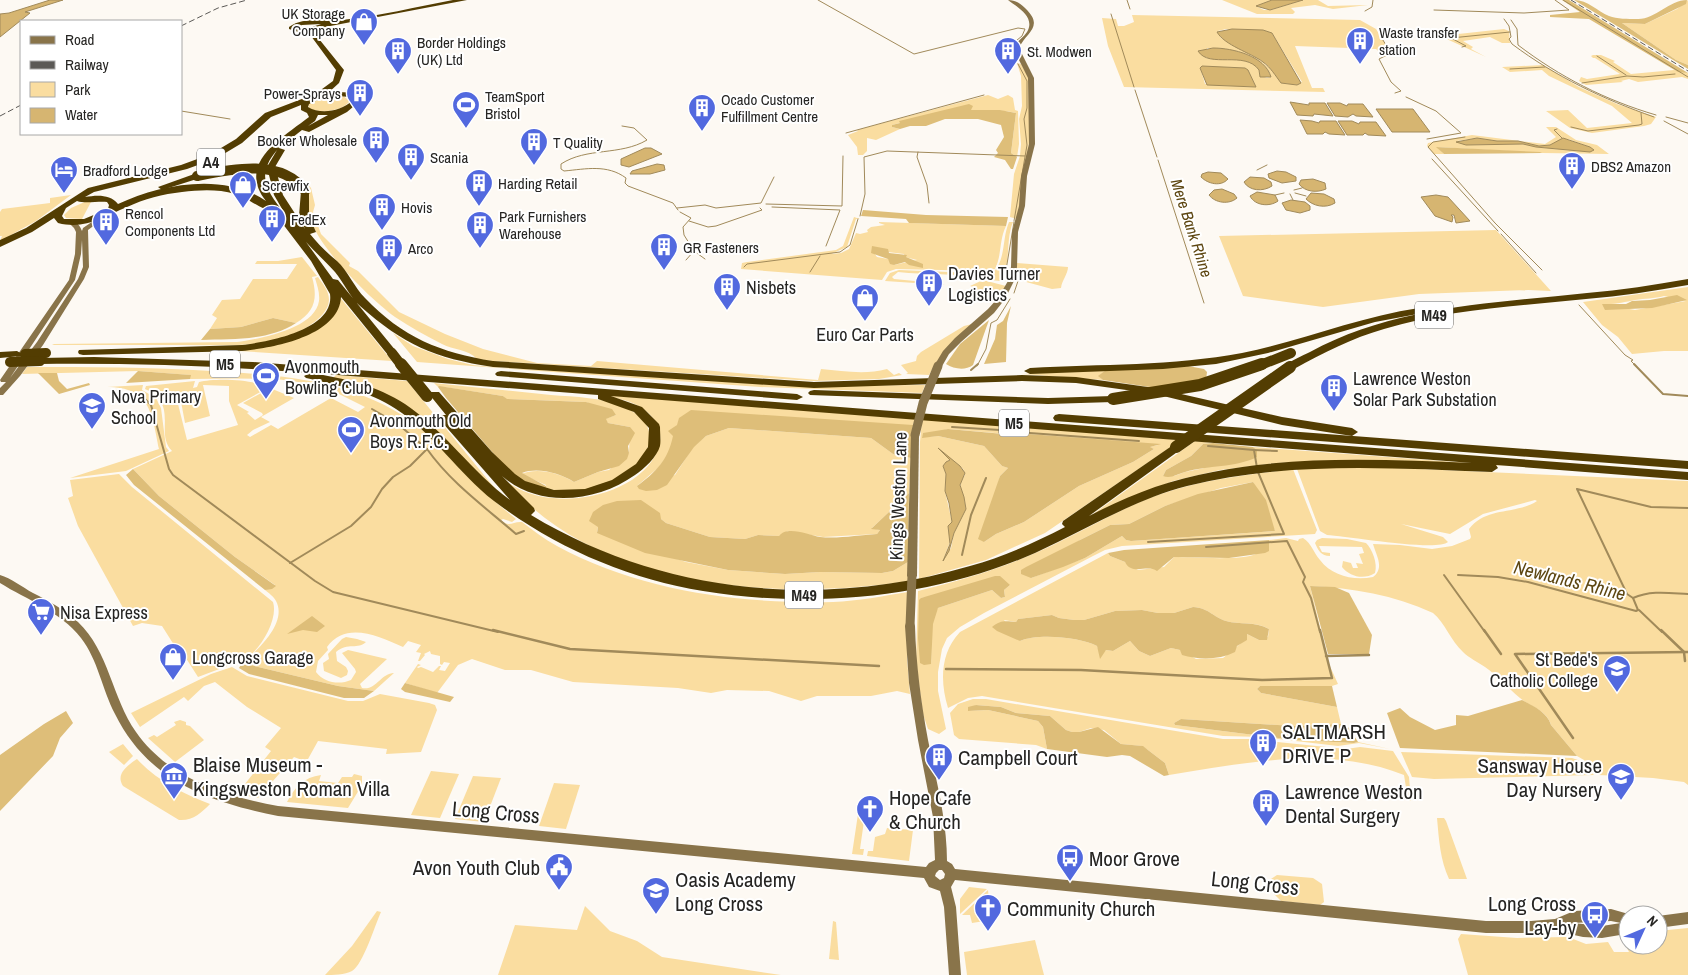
<svg xmlns="http://www.w3.org/2000/svg" width="1688" height="975" font-family="'Archivo Narrow',sans-serif">
	<style>
		.green { fill: #fadda0; fill-rule: evenodd }
		.forest { fill: #debe79 }
		.water { fill: #d6b571; stroke: #a18a5a }
		.lines { fill: none; stroke-linecap: round; stroke-linejoin: round }
		.stream-far2 { stroke: #a18a5a; stroke-width: 1 }
		.stream-far1 { stroke: #a18a5a; stroke-width: 2 }
		.stream { stroke: #a18a5a; stroke-width: 2.5 }
		.secondary { fill: #89744a; fill-rule: evenodd }
		.highway { fill: #533d02; fill-rule: evenodd }
		.rail { stroke: #5b5956; stroke-width: 1; stroke-dasharray: 6 3; stroke-linecap: butt }
		.secondary-bridge { stroke: #89744a; stroke-width: 9 }
		.highway-bridge-far1 { stroke: #533d02; stroke-width: 10 }
		.highway-bridge { stroke: #533d02; stroke-width: 12 }
		.labels { text-anchor: middle; dominant-baseline: central; stroke-width: 4; stroke-linejoin: round; paint-order: stroke }
		.far-poi-label { font-size: 15px; fill: #262523; stroke: #fff; text-anchor: start }
		.shield { fill: #fff; stroke: #676665; stroke-width: 1 }
		.shield-label { font-size: 16px; font-weight: bold; fill: #262523 }
		.far-water-label { font-size: 16px; font-style: italic; fill: #5d4611; stroke: #fff }
		.poi-label { font-size: 18px; fill: #262523; stroke: #fff; text-anchor: start }
		.street-label { font-size: 18px; fill: #262523; stroke: #fff }
		.water-label { font-size: 19px; font-style: italic; fill: #5d4611; stroke: #fff }
		.near-poi-label { font-size: 21px; fill: #262523; stroke: #fff; text-anchor: start }
		.near-street-label { font-size: 21px; fill: #262523; stroke: #fff }
	</style>
	<rect width="100%" height="100%" fill="#fdf9f3"/>
	<g class="green">
		<polygon points="1222,0 1272,0 1256,6 1264,10 1271,10 1303,0 1318,0 1328,6 1368,5 1333,9 1315,5 1291,8 1295,12 1293,14 1257,14"/>
		<polygon points="1688,0 1688,65 1676,60 1622,23 1645,24 1677,9"/>
		<path d="M1132,15L1360,20L1376,29L1391,53L1385,57L1376,49L1295,46L1312,88H1323L1325,92L1124,87L1108,46L1102,18L1116,19L1118,26H1124L1134,22ZM1226,29L1256,30L1272,33L1302,82L1297,85L1281,83L1274,72L1261,61L1221,38L1218,31ZM1207,48C1227,47 1265,54 1271,77L1267,78L1259,75V70L1254,64L1242,60L1206,58ZM1200,67L1248,70L1256,87L1205,84Z"/>
		<polygon points="1504,29 1509,31 1510,43 1502,43 1490,37 1463,41 1473,47 1471,49 1486,57 1440,36"/>
		<polygon points="1593,55 1601,55 1615,61 1613,62 1631,74 1674,70 1688,73 1688,79 1682,77 1638,82 1629,79 1621,81 1623,82 1586,85 1579,81 1581,77 1587,79 1620,74 1595,58 1593,58 1591,56"/>
		<polygon points="1017,63 1021,64 1028,76 1030,137 1017,219 1010,217 1014,174 1020,156 1021,144 1019,119 1022,106 1021,76"/>
		<polygon points="1543,65 1579,87 1617,104 1656,117 1651,124 1644,126 1592,133 1570,128 1546,111 1568,110 1587,128 1632,123 1612,106 1549,76 1542,70 1510,72 1502,67"/>
		<path d="M988,95L998,99L1008,95L1013,98L1015,110L1018,111L1019,144L1017,157L1011,153L1016,113C978,105 929,115 892,125V127L900,129L876,140L867,138V151L863,155H858L857,147L848,135L858,131L857,130Z"/>
		<path d="M332,96H343L350,101C341,112 321,113 309,109L308,103Z"/>
		<path d="M1546,127H1556L1576,140L1597,145L1609,154L1542,153L1437,147L1444,154H1434L1427,146L1428,143L1472,135L1545,144L1556,137ZM1477,138L1497,141H1518L1539,146L1550,145L1568,139L1590,147L1593,151L1536,147L1523,144L1466,145L1457,141Z"/>
		<path d="M306,182L311,188L315,205L313,212L321,234L350,263L349,266L358,271L399,312L445,334L483,349L537,363L591,366L597,361L818,380L821,369C843,371 865,375 887,369L894,375L899,373L902,375L879,379L814,381L492,361L477,359C468,349 453,350 442,344C426,336 410,327 395,317C369,298 321,250 310,219C306,206 313,194 306,182Z"/>
		<polygon points="71,195 36,221 0,241 2,236 0,236 0,212 2,209 50,203 50,198"/>
		<polygon points="87,201 91,202 82,219 66,218 64,215 71,208"/>
		<path d="M854,217L860,219H856L847,247L831,254L841,253L849,249L856,233L860,234L868,232L867,230L871,227L885,225L879,223V222L1006,226C999,240 1002,255 995,269L986,271L896,269L887,272L882,280L741,269L742,263L747,262L836,250L843,246ZM872,250L904,254L905,257L917,260L894,265L888,259L877,257Z"/>
		<path d="M1009,222H1013C1005,241 1012,263 1000,281L991,280L992,277L989,276C1007,263 1001,241 1009,222Z"/>
		<polygon points="1496,230 1551,291 1528,290 1419,294 1323,307 1243,296 1219,236"/>
		<path d="M302,257L317,276L312,277C318,298 315,312 296,323L273,318L241,327L210,329L217,318L212,315L222,300L240,299L253,279H287L297,264H255L257,261H278Z"/>
		<path d="M1017,263L1068,267C1068,274 1062,280 1061,288L1052,289L1015,279Z"/>
		<path d="M899,270L974,273L993,271L982,278C955,273 926,275 898,272L892,277L894,279L936,283L945,285L885,281L890,273Z"/>
		<path d="M318,277C323,284 329,291 329,300C328,321 291,337 273,341C245,347 215,345 186,345C141,345 97,345 52,345L54,344L237,342C259,339 315,329 319,301C320,293 317,285 315,278Z"/>
		<polygon points="983,280 1006,286 999,298 978,293 977,288 970,286"/>
		<path d="M1688,287V351H1664L1632,354L1618,337L1602,325L1583,302ZM1664,296L1686,301L1635,310L1602,304C1615,305 1624,302 1635,300C1645,298 1654,299 1664,296Z"/>
		<polygon points="338,295 392,361 239,351 267,347 288,341 319,327"/>
		<polygon points="972,324 935,364 929,375 906,374 908,373 901,365 916,361 917,356 921,352 964,326"/>
		<polygon points="393,333 413,346 448,359 473,365 503,368 672,377 805,386 925,385 922,393 760,387 417,362"/>
		<path d="M27,367C89,367 150,367 212,371C280,375 353,380 411,421C430,435 446,454 462,471C479,488 497,504 516,519L512,522L503,519L501,520C509,528 513,521 522,522C533,530 544,539 557,546C640,591 739,604 833,602C858,601 883,596 908,592L907,659L910,694L897,691L871,696H817L801,701L769,691L727,690L711,693L678,688L573,682L531,670H505L472,659L458,665L437,693L405,683L418,664L421,665L417,667L418,668L421,667L433,672L439,666H441L439,670L445,671L450,663L444,662L442,665L440,664V656L431,654L430,651L424,654L425,655L420,661H418L421,653L416,652L421,645L408,641L403,647C378,636 346,621 327,647L328,650L318,661L316,672C324,683 340,685 351,680L356,672L355,669L342,653L348,650L387,659L360,684L362,688C376,691 381,673 394,673L374,691L338,686L242,663C256,652 288,623 276,601C274,597 269,593 265,590L275,585L235,557L159,496L133,469L172,451C154,433 180,405 145,389L146,386L195,381L193,388L197,387L199,382C215,378 253,379 266,387L263,389L264,390L237,405L249,412L247,413L255,420L263,415L262,413L243,403L270,388L294,398L261,417L270,422L253,430L247,435L250,437L271,425L278,429L331,398L358,412L365,407L327,388L298,382L269,378L190,379V375L138,371L22,374ZM203,385L229,386V401L238,425L187,440L175,392L179,391L185,423L210,416Z"/>
		<polygon points="1106,370 1099,376 1103,380 1021,374"/>
		<polygon points="336,375 407,381 497,491 416,413 333,378"/>
		<path d="M434,383C473,387 512,391 551,395C575,397 603,397 626,408C660,423 654,451 629,472C622,479 607,484 598,487C581,492 563,491 546,489V485L521,474C537,467 560,473 574,482L598,472L609,470L629,453L630,427L608,423L605,419L616,415L586,402L506,399L503,396L444,387H438Z"/>
		<path d="M143,385L142,390L156,398L161,408L166,447L169,451L126,471L70,478L159,449C152,413 150,387 107,387Z"/>
		<path d="M610,395L915,419L913,425H677L670,452L659,467L637,486L675,475L693,447L706,436L729,428L871,438L893,454L911,458L909,493L872,528L880,530L877,534L823,537L788,531L779,536L758,535L745,539L710,537L666,523L661,519L598,527L597,532L686,562L728,570L785,574L820,572L882,573L893,571L908,562L909,581C779,601 598,590 507,482C521,491 536,497 553,498C589,502 644,487 658,449C661,442 661,434 658,427C653,414 640,405 627,401C621,399 613,398 610,395Z"/>
		<path d="M922,419L1181,440L1045,533L986,560L919,579L920,442ZM948,429L1029,436V434L1158,445L1149,447L1154,449L1133,462L1079,486L1024,522L996,534L984,542L1000,476L1008,468L1002,466L984,446L938,436L922,437ZM950,459L963,469L965,475C955,486 965,495 966,508L954,533L951,548L944,558L950,542L948,526L952,522L945,491L946,474L943,466Z"/>
		<polygon points="1195,441 1213,443 1203,444 1191,456 1166,470 1163,476 1174,476 1185,472 1209,467 1257,450 1253,447 1509,466 1355,460 1277,463 1220,470 1173,481 1093,514"/>
		<path d="M1325,467H1374L1688,481V785L1684,782L1653,778L1599,775L1584,760L1577,756L1551,725C1547,710 1530,707 1520,698C1508,688 1498,676 1485,667C1478,662 1469,658 1463,652C1451,641 1445,623 1433,613C1394,595 1353,588 1310,586L1329,664L1338,684L1332,686H1260L1257,689L1261,693L1337,707L1341,724L1293,726L1181,719L1174,723L1175,725L1295,740L1354,743L1358,742L1390,749L1359,743L1338,746L1262,737L1223,736L982,696L968,698L948,708C940,682 940,653 960,632L1108,553L1110,556L1125,562L1138,570L1164,567L1174,557C1192,557 1242,561 1256,554C1260,552 1265,548 1269,545V540L1286,538L1298,541L1299,539L1303,538C1312,544 1313,552 1320,560C1332,576 1354,581 1373,577C1385,568 1376,555 1373,544L1400,545L1432,549L1452,546L1470,539L1471,537L1469,529C1487,506 1516,515 1537,501L1535,500L1483,514L1450,534L1401,524L1443,537L1448,542C1437,552 1347,536 1327,535L1320,531L1297,469ZM1193,607C1209,608 1213,617 1226,621C1240,625 1256,621 1269,629L1268,637L1259,640L1247,634L1240,644L1223,658L1196,659L1180,650L1171,648L1150,656L1139,651L1130,641L1113,651L1106,650L1100,654L1097,646C1081,637 1037,633 1020,641L1004,620L1016,622L1018,619L1052,615L1059,618L1074,620H1084L1115,611L1142,610L1158,613H1174Z"/>
		<path d="M1293,469L1317,530L1315,534L1122,546L1105,550L1093,556L984,613L960,627L947,638L942,649L938,672V691L946,729L939,734L928,729L923,714L916,661L918,591C964,580 1009,566 1051,546C1087,529 1121,508 1158,495C1202,479 1247,475 1293,469ZM1253,482L1275,531L1131,541L1126,540L1122,536L1085,558L1031,578L1080,540L1110,525L1129,524L1165,506L1221,488ZM1010,585L1004,590L1005,597L1001,598L992,590L938,608C928,622 932,647 931,664L921,598Z"/>
		<path d="M119,474L132,487L273,602C279,620 258,655 241,661C238,662 233,662 230,663V665L198,677L184,655L181,656L162,626L142,623L133,626L78,526L68,498L73,496L70,480Z"/>
		<path d="M1322,538L1347,539L1366,543C1372,549 1378,563 1375,573C1364,580 1350,577 1342,567L1343,561L1351,563L1353,568H1358L1356,563L1363,564L1359,554L1364,553L1362,547L1319,546L1322,552L1330,553V556C1321,556 1318,550 1315,543L1317,540Z"/>
		<path d="M346,637L357,639L366,642C358,650 348,642 336,652L337,661L346,667L348,671L347,675L341,678L324,671L323,663L329,659L328,654L342,639Z"/>
		<polygon points="232,667 247,676 348,701 363,701 380,694 429,703 435,705 437,710 421,752 386,754 387,749 318,741 308,759 302,760 294,757 258,798 237,794 271,751 265,747 281,728 247,707 215,682 204,686 188,701 184,697 140,727 131,713 211,674"/>
		<path d="M973,699H986L1223,739H1249L1346,749L1360,747L1393,751L1409,777L1411,801L1408,800L1404,775C1329,745 1245,763 1169,775L1165,763L1148,750L1142,746L1121,744L1104,730L1091,728L1079,732H1072L1066,730L1050,716L1016,713L1001,707L976,705L968,711L988,710L1038,721L1043,727L1047,749L1036,745L959,739L954,735L950,713L958,704Z"/>
		<polygon points="180,720 186,722 186,725 190,726 204,740 175,762 148,738 154,735 157,737 176,725 174,722"/>
		<polygon points="123,744 133,756 124,765 109,752"/>
		<polygon points="1401,752 1572,758 1578,760 1594,775 1434,779 1412,777"/>
		<path d="M137,759C156,780 184,794 210,804C201,813 193,821 179,820L123,786C115,774 128,765 137,759Z"/>
		<polygon points="431,771 459,774 440,818 411,815"/>
		<path d="M354,774L362,776V785L348,808L287,802C294,788 304,777 321,775L319,781L338,783L342,777H352Z"/>
		<polygon points="473,776 501,778 484,822 455,819"/>
		<polygon points="554,783 580,785 566,829 539,826"/>
		<polygon points="858,814 865,814 860,849 864,849 863,855 852,854"/>
		<path d="M1437,818H1444L1446,821L1467,879H1449C1440,859 1439,840 1437,818Z"/>
		<polygon points="887,828 913,830 909,861 867,856 868,851 873,851 875,837 885,834"/>
		<polygon points="1277,875 1313,878 1322,884 1324,902 1320,905 1281,901 1273,893 1271,879"/>
		<polygon points="969,887 987,889 960,914 960,899"/>
		<polygon points="988,890 991,920 972,923 970,915 962,915"/>
		<polygon points="585,906 610,931 637,941 662,957 781,975 498,975 515,925 577,930"/>
		<path d="M377,911L381,912C375,925 363,965 352,971C345,975 333,975 325,975L352,946Z"/>
		<polygon points="833,921 836,922 839,960 829,959"/>
		<polygon points="1688,928 1688,975 1468,975 1458,939 1461,934 1517,938 1568,937 1586,944 1608,942 1614,952 1629,952 1624,942 1628,941 1628,945 1658,945 1658,931"/>
		<polygon points="1035,940 1044,975 967,975 964,952"/>
	</g>
	<g class="forest">
		<polygon points="1562,0 1569,0 1688,73 1678,72 1589,19 1550,17 1550,15 1580,12"/>
		<path d="M1574,0C1588,0 1597,11 1609,16C1617,19 1628,19 1637,19C1655,20 1669,0 1687,0L1686,4L1645,24L1622,23L1676,60L1688,65V69Z"/>
		<polygon points="969,104 973,106 971,110 1000,110 1016,113 1011,153 1017,157 1013,169 1011,169 1005,160 994,157 998,153 996,150 1004,137 1001,125 978,119 945,119 926,126 910,126 900,129 892,127 892,125 900,123 899,121"/>
		<polygon points="1436,147 1540,152 1542,153 1444,154"/>
		<polygon points="863,210 926,215 1008,217 1006,226 909,223 906,219 861,216"/>
		<polygon points="872,246 888,249 889,253 907,255 906,257 923,264 923,268 909,265 905,262 894,265 890,264 888,259 871,253"/>
		<polygon points="1677,295 1687,300 1652,308 1605,310 1602,304 1626,304 1632,301 1650,300"/>
		<polygon points="1011,306 1007,323 1006,362 984,364 995,339 997,325 1003,321"/>
		<path d="M273,318L296,323C268,341 233,339 201,340L210,329L241,327Z"/>
		<path d="M989,320L973,365C965,371 954,369 946,364L960,344Z"/>
		<polygon points="1188,366 1204,369 1207,372 1206,380 1163,389 1103,380 1098,376 1106,370"/>
		<polygon points="138,371 191,375 190,379 126,383"/>
		<polygon points="38,373 57,373 59,381 67,389 89,383 90,385 59,394"/>
		<path d="M439,386L503,396L507,399L586,402L612,409L616,415L606,419L608,423L630,427L635,433L628,446L629,453L627,459L619,466L598,472L574,482C560,473 537,467 522,473L546,486V489L533,486L510,473L446,398L438,387Z"/>
		<path d="M691,410L913,425L911,458L893,454L871,438L729,428L706,436L694,447L667,485L657,490L646,491L639,489L637,486C656,472 668,460 673,436L668,431L677,425L679,418Z"/>
		<polygon points="948,429 1028,436 1029,434 1161,444 1150,447 1154,449 1133,462 1079,486 1024,522 996,534 984,542 978,539 1000,476 1008,468 1002,466 984,446 938,436 922,438 923,433"/>
		<path d="M1213,443L1253,447L1257,450V457C1235,468 1208,465 1185,472C1177,474 1171,479 1163,476L1166,470L1191,456L1203,444Z"/>
		<polygon points="133,469 159,496 235,557 276,586 272,589 265,590 134,485 126,475"/>
		<polygon points="1253,482 1266,500 1275,531 1131,541 1126,540 1122,536 1085,558 1063,567 1031,578 1021,574 1021,570 1026,567 1110,525 1129,524 1165,506 1198,494"/>
		<path d="M909,493L908,562L893,571L882,573L820,572L785,574L728,570L645,553L597,533L598,527L589,521L593,512L603,505L617,501L641,500L660,513L661,519L666,523L710,537L745,539L758,535L779,536C787,525 809,535 820,537C838,539 859,535 877,534L880,530L871,529Z"/>
		<path d="M1269,540V551L1265,553L1229,558L1174,557L1157,571C1147,564 1132,576 1125,562L1110,556L1108,553L1124,550Z"/>
		<polygon points="995,576 1000,576 1010,585 1004,590 1005,597 1001,598 992,590 938,608 933,624 931,664 924,665 920,663 918,638 919,600 921,598"/>
		<polygon points="1310,586 1335,587 1349,593 1372,635 1369,654 1328,654"/>
		<path d="M1193,607C1209,608 1213,617 1226,621C1240,625 1255,621 1269,629L1267,640H1259L1247,634V640L1237,646L1235,652C1219,660 1199,660 1182,655L1180,650L1171,648L1150,656L1139,651L1130,641L1113,651L1106,650L1100,659L1097,646C1081,637 1037,633 1020,641L997,631L992,627C1000,620 1006,621 1016,622L1018,619L1052,615L1059,618L1074,620H1084L1115,611L1142,610L1158,613H1174Z"/>
		<polygon points="312,616 325,626 317,632 303,630 287,634"/>
		<polygon points="242,663 338,686 374,691 364,698 344,698 249,674 239,668"/>
		<polygon points="405,683 454,697 450,702 405,692 401,689"/>
		<polygon points="1260,686 1332,686 1337,707 1261,693 1257,689"/>
		<path d="M1522,700C1533,706 1547,712 1551,725L1577,756L1400,748L1387,713L1400,708L1410,717L1435,730L1456,725V715L1468,716Z"/>
		<polygon points="976,705 1001,707 1016,713 1050,716 1066,730 1072,732 1079,732 1098,727 1121,744 1143,746 1148,750 1165,763 1169,775 1164,776 1130,756 1122,755 1107,757 1047,749 1043,727 1038,721 988,710 968,711 968,707"/>
		<polygon points="66,711 73,723 60,738 53,756 0,811 0,755 44,724"/>
		<polygon points="1181,719 1293,726 1341,724 1349,728 1358,742 1354,743 1295,740 1175,725 1174,723"/>
	</g>
	<g class="water">
		<polygon points="50,0 63,0 25,12 30,13 0,37 0,14 9,13"/>
		<polygon points="1272,0 1303,0 1270,10 1256,6"/>
		<path d="M1232,29L1263,30L1272,33L1301,83L1297,85L1281,83C1275,75 1271,68 1263,62C1251,53 1224,45 1217,32Z"/>
		<path d="M1213,48C1233,48 1265,56 1271,77H1260L1259,70C1245,50 1209,69 1198,51Z"/>
		<polygon points="1202,66 1245,68 1248,70 1256,87 1207,85 1200,68"/>
		<polygon points="1290,102 1309,105 1309,103 1325,103 1333,116 1314,114 1313,116 1297,115"/>
		<polygon points="1327,103 1340,103 1347,106 1348,104 1363,104 1373,117 1356,116 1353,114 1348,117 1335,116"/>
		<polygon points="1376,109 1413,109 1430,132 1392,132"/>
		<polygon points="1300,120 1312,121 1319,123 1320,121 1336,121 1345,135 1329,134 1325,132 1323,134 1307,134"/>
		<polygon points="1338,121 1352,121 1359,124 1360,122 1376,122 1386,136 1368,135 1365,133 1363,135 1347,135"/>
		<polygon points="1477,138 1497,141 1518,141 1539,146 1550,145 1563,138 1590,147 1594,150 1590,152 1536,147 1523,144 1466,145 1456,142"/>
		<polygon points="645,148 651,148 662,154 629,167 621,165 621,159"/>
		<polygon points="657,164 664,165 665,170 650,174 630,174 632,171"/>
		<polygon points="1277,171 1286,172 1296,177 1296,181 1282,183 1269,178 1268,174"/>
		<path d="M1208,172L1221,173L1228,179C1221,187 1208,184 1201,177L1202,174Z"/>
		<path d="M1250,177L1264,178L1271,182L1272,186C1263,192 1249,191 1244,182Z"/>
		<path d="M1313,179L1325,183L1326,189C1317,193 1305,192 1299,184L1301,180Z"/>
		<path d="M1222,189L1234,194L1237,198C1229,205 1215,203 1209,195L1214,190Z"/>
		<path d="M1257,192L1275,195L1278,201C1270,207 1255,206 1250,196Z"/>
		<path d="M1311,193L1324,194L1334,199L1335,203C1325,209 1313,206 1306,199Z"/>
		<polygon points="1436,195 1448,197 1470,221 1456,223 1454,215 1451,215 1453,217 1452,222 1435,216 1421,197"/>
		<polygon points="1291,200 1305,202 1310,206 1310,210 1300,213 1286,210 1282,203"/>
		<polygon points="938,448 960,466 965,473 960,485 964,497 966,509 954,533 949,551 943,561 950,544 948,526 952,522 949,503 945,491 946,474 943,466 946,462 950,460"/>
	</g>
	<g class="lines">
		<g class="stream-far2">
			<polyline points="818,0 914,54 1018,28 1025,29 1022,36 1011,45 1016,59"/>
			<polyline points="1127,0 1130,9"/>
			<polyline points="1563,0 1688,77"/>
			<polyline points="1434,10 1524,13 1569,10 1555,0"/>
			<polyline points="1365,11 1372,7 1373,0"/>
			<polyline points="1111,14 1134,87"/>
			<path d="M1504,19L1509,26L1511,37L1509,39L1512,44C1556,77 1603,99 1654,117"/>
			<path d="M1511,20L1517,29L1518,45C1560,77 1605,100 1656,115"/>
			<polyline points="1381,37 1391,53 1379,59 1391,82 1401,91 1395,93"/>
			<polyline points="1462,47 1466,46 1451,38 1510,32"/>
			<polyline points="1597,56 1626,75"/>
			<polyline points="1510,69 1545,67"/>
			<polyline points="1582,83 1627,76 1643,77 1675,74"/>
			<polyline points="1135,90 1157,157"/>
			<polyline points="1406,97 1436,111 1461,133 1427,139"/>
			<polyline points="181,111 230,119"/>
			<polyline points="1666,117 1688,123"/>
			<polyline points="1664,121 1688,134"/>
			<path d="M622,126L634,128L647,140C620,156 587,147 561,164V169L564,171C586,169 607,164 626,178L625,183L628,186L673,203L678,210"/>
			<polyline points="1571,127 1588,131 1639,125 1642,124 1641,113"/>
			<polyline points="1557,129 1554,130 1562,138"/>
			<polyline points="846,133 984,95"/>
			<polyline points="1465,137 1433,142 1428,147 1495,223 1542,270"/>
			<polyline points="918,152 917,157 927,185 929,203"/>
			<polyline points="1432,159 1498,231"/>
			<polyline points="1158,160 1204,303"/>
			<polyline points="1257,170 1267,165"/>
			<polyline points="1294,190 1302,188"/>
			<polyline points="1295,193 1306,196"/>
			<polyline points="1290,194 1293,200"/>
			<polyline points="1275,195 1284,193"/>
			<polyline points="766,204 842,206 843,156"/>
			<polyline points="772,207 840,210 826,246"/>
			<polyline points="677,208 705,205 716,208 761,203 774,177"/>
			<polyline points="680,212 691,218 683,227 684,235 694,251 686,260"/>
			<polyline points="860,216 865,194 864,157 887,151 1025,156"/>
			<polyline points="689,221 708,227 716,226 762,210 760,208"/>
			<polyline points="1014,221 1027,145 1024,119 1027,108 1027,81 1018,64"/>
			<polyline points="1501,234 1536,273"/>
			<polyline points="694,251 705,259"/>
			<polyline points="744,267 747,264 840,252 850,245 858,219"/>
			<polyline points="810,272 820,256"/>
			<polyline points="1008,278 1005,276 1014,222"/>
			<polyline points="1014,293 1018,281"/>
			<polyline points="1579,305 1625,355 1633,360 1631,361 1636,366"/>
			<polyline points="977,366 986,349 991,323 997,320 1010,299"/>
		</g>
		<g class="stream-far1">
			<polyline points="1634,364 1663,394 1688,396"/>
			<polyline points="971,370 978,364"/>
			<polyline points="145,399 151,405 169,469 173,475 315,581 333,592 498,632"/>
			<polyline points="372,409 398,424 427,449"/>
			<polyline points="952,427 1000,430"/>
			<polyline points="1004,431 1139,441"/>
			<polyline points="1208,446 1254,450 1257,468"/>
			<polyline points="1254,450 1277,451"/>
			<polyline points="1148,542 1284,534 1258,472"/>
			<polyline points="1206,547 1287,541 1305,577 1303,582 1311,598 1320,632"/>
			<polyline points="962,555 971,515 986,478"/>
			<path d="M290,563L351,526L371,507L382,489L393,477L410,466L427,449C451,483 485,507 516,534L524,531"/>
			<polyline points="1444,575 1485,632"/>
			<path d="M1458,575L1498,577L1528,582L1636,611L1638,610L1633,598C1651,590 1669,593 1688,594"/>
			<polyline points="1633,598 1627,594 1577,489 1651,507 1688,508"/>
			<polyline points="1639,610 1662,632"/>
		</g>
		<g class="stream">
			<polyline points="493,630 570,649 879,666"/>
			<polyline points="1484,630 1501,654"/>
			<polyline points="1661,630 1684,652 1685,661"/>
			<polyline points="1326,656 1369,655"/>
			<polyline points="946,669 1081,670 1262,680 1332,678 1320,630"/>
			<polyline points="1573,738 1515,654 1688,652"/>
		</g>
		<g class="secondary">
			<path d="M1008,0C1015,0 1020,3 1025,8C1045,27 1026,32 1019,48L1034,78L1035,144L1027,176L1025,206L1018,232L1017,267L1014,281L1005,299L994,313L961,342L949,354L941,368H938L934,366L943,351L955,338L988,309L998,298L1008,281L1011,267L1012,232L1019,206L1021,176L1029,144L1028,78L1013,48C1017,41 1023,38 1027,32C1036,17 1017,7 1008,0Z"/>
			<path d="M102,215L105,217L104,218L88,230L89,267L84,279L43,345L20,376L3,395H0V388L6,382H1L0,380L69,280L75,254L76,232L74,228L69,223L70,222C76,220 80,226 82,231L83,228ZM82,240L83,267L78,279L37,342L10,378L75,280L81,254Z"/>
			<polygon points="915,432 919,435 917,576 915,578 909,578 907,576 911,435"/>
			<path d="M0,575C11,578 22,587 33,593C49,601 65,610 78,622C109,651 112,698 136,732C169,779 225,796 278,806L926,867L929,863L935,860L933,817L918,740L909,683L905,626L906,623H914L915,626C916,664 921,702 928,740C936,780 947,820 947,861L952,864L955,869L1486,921H1531L1555,919L1574,911L1611,909L1632,915H1628V932L1620,935L1602,938L1583,937L1556,931L1531,933H1486L955,880L951,887L956,907L961,975H949L944,907L940,891L929,887L924,878L278,816C209,802 148,781 115,714C102,689 98,660 81,638C60,611 27,600 0,583ZM939,870H942L945,874L944,878L940,880L935,876L936,873ZM1611,921L1621,923L1602,926L1573,923Z"/>
			<polygon points="1688,912 1688,924 1658,928 1658,916"/>
		</g>
		<g class="highway">
			<path d="M453,0H467L325,27L311,32L315,34L344,70L339,83L327,94C337,92 345,92 355,93L360,101L347,112L309,132L302,130L279,148L285,150L275,167L283,195L305,229L299,216L301,191L305,188L309,191V216L316,232L310,234C318,244 327,253 337,261C348,271 354,287 365,298C402,337 441,353 493,361L814,382L1022,375L1076,377L1155,388L1282,417L1352,428L1358,432L1352,436L1282,425L1155,394L1076,383L1022,381L814,388L493,367C434,358 404,345 360,306C350,297 344,283 335,272C326,262 315,252 306,242L333,279L338,280L396,351L397,353L396,355H388L341,297C339,336 273,348 242,351L83,355L79,354L78,352L79,350L242,345C267,342 335,330 330,294L311,261L273,211C265,212 246,197 235,194C218,189 200,190 182,192C163,194 144,199 127,207C103,217 85,230 58,223L54,218L32,232L0,247V240L26,228L88,188L181,165L211,154L236,139L265,113L307,97L318,95V92L333,81L336,70L311,36L289,29V27C305,16 324,22 342,20C379,16 416,7 453,0ZM321,24L306,29L296,28L302,25ZM337,96L350,97L352,101C341,111 321,115 308,107L309,104L318,100ZM301,105V110L307,113L309,117C282,138 236,163 266,201C225,172 160,184 118,204C110,194 97,195 85,197L94,192L187,169L217,158L242,143L271,117ZM318,115H328L308,126L315,121ZM277,150L267,167L274,195L285,214C267,191 255,176 277,150ZM77,201C85,204 98,201 107,202L109,205L108,209L84,219H64L62,216L66,208Z"/>
			<polygon points="197,173 201,176 200,178 162,190 158,187"/>
			<path d="M1688,279V285C1654,291 1621,296 1586,299C1519,306 1449,309 1384,329C1352,338 1323,353 1294,369L1290,370L1284,367C1291,360 1302,356 1310,352C1394,306 1494,303 1587,293C1621,290 1654,285 1688,279Z"/>
			<path d="M1419,308L1423,309L1424,311L1423,313L1375,322L1268,353L1216,364L1163,369L1030,374L1024,371L1030,368C1101,364 1173,366 1242,353C1302,341 1358,317 1419,308Z"/>
			<polygon points="17,351 22,354 21,356 0,358 0,352"/>
			<path d="M94,357L253,362L1688,472V480L1496,465L1498,468L1492,472C1390,468 1287,461 1187,486C1133,500 1085,530 1035,553C933,598 813,609 703,591C628,579 554,547 494,501C458,473 434,434 396,409C369,391 337,385 306,378L304,376L310,373C220,366 130,363 40,364L35,361L40,358ZM311,373L598,395V399L634,412L649,428L648,447L636,464L612,480L585,489L554,490L525,481L515,474L492,452L439,392H431L429,394L446,415H441L439,418L441,421L510,500C472,472 445,431 405,404C378,386 343,378 311,373ZM611,396L1472,463C1366,459 1257,453 1155,487C1132,495 1110,505 1089,516L1180,450L1182,447L1176,443L1063,521L1062,524L1065,527C1034,543 1003,557 970,566C823,609 663,595 531,515L535,511L534,508L502,476C539,509 597,502 635,475C644,469 657,457 660,446C661,441 660,433 660,427L659,424L642,407Z"/>
			<polygon points="501,371 797,394 803,397 797,400 497,376 495,374 497,372"/>
			<polygon points="814,390 1048,398 1113,396 1119,399 1113,402 1048,404 810,395 808,393 810,391"/>
			<polygon points="1059,414 1688,461 1688,469 1055,421 1053,418 1055,415"/>
		</g>
		<g class="rail">
			<polyline points="1571,0 1688,71"/>
			<polyline points="181,26 218,8 247,0"/>
			<polyline points="0,116 21,105"/>
		</g>
		<g class="secondary-bridge">
			<polyline points="915,435 923,403 938,366"/>
			<polyline points="910,626 912,576"/>
		</g>
		<g class="highway-bridge-far1">
			<path d="M197,176C231,169 282,158 305,191"/>
			<polyline points="392,353 402,366"/>
			<polyline points="25,354 46,353"/>
			<polyline points="10,362 40,361"/>
			<polyline points="1258,366 1291,353"/>
		</g>
		<g class="highway-bridge">
			<polyline points="401,364 427,396"/>
			<polyline points="1113,399 1200,385 1262,364"/>
			<polyline points="1176,447 1290,367"/>
		</g>
	</g>
	<defs>
		<symbol id="shop-pin" viewBox="-11 -11 22 30"><path d="M0 17L-7.5 6A9.5 9.5 0 1 1 7.5 6Z" fill="#5269df" stroke="#fff"/><path d="M-5-2.5h2.3a2.7 3.5 0 0 1 5.4 0H5L5.5 6h-11ZM-1.5-2.5h3a1.5 2.3 0 0 0-3 0Z" fill="#fff"/></symbol>
		<symbol id="building-pin" viewBox="-11 -11 22 30"><path d="M0 17L-7.5 6A9.5 9.5 0 1 1 7.5 6Z" fill="#5269df" stroke="#fff"/><path d="M-4-6H4V6H1V3H-1V6H-4ZM-2.5-4.3h1.7v1.8h-1.7ZM.8-4.3h1.7v1.8H.8ZM-2.5-1h1.7V.8h-1.7ZM.8-1h1.7V.8H.8Z" fill="#fff"/></symbol>
		<symbol id="stadium-pin" viewBox="-11 -11 22 30"><path d="M0 17L-7.5 6A9.5 9.5 0 1 1 7.5 6Z" fill="#5269df" stroke="#fff"/><path d="M0-5a6.5 5 0 1 0 0 10a6.5 5 0 1 0 0-10ZM-3.5-1.8h7v3.6h-7Z" fill="#fff"/></symbol>
		<symbol id="hotel-pin" viewBox="-11 -11 22 30"><path d="M0 17L-7.5 6A9.5 9.5 0 1 1 7.5 6Z" fill="#5269df" stroke="#fff"/><path d="M-6-4.5h1.5V1H6V5H4.5V3h-9V5H-6ZM-4 0a1.8 1.8 0 1 1 3.6 0ZM.5 0V-2.5h3Q6-2.5 6 0Z" fill="#fff"/></symbol>
		<symbol id="school-pin" viewBox="-11 -11 22 30"><path d="M0 17L-7.5 6A9.5 9.5 0 1 1 7.5 6Z" fill="#5269df" stroke="#fff"/><path d="M0-5L7-2L0 1L-7-2ZM-4 1L0 2.5L4 1V4Q0 6-4 4Z" fill="#fff"/></symbol>
		<symbol id="supermarket-pin" viewBox="-11 -11 22 30"><path d="M0 17L-7.5 6A9.5 9.5 0 1 1 7.5 6Z" fill="#5269df" stroke="#fff"/><path d="M-6-5.5h2.5l.6 2H6L4.5 2H-2.5L-4.4-4H-6ZM-1.5 3.2a1.3 1.3 0 1 0 .1 0ZM3 3.2a1.3 1.3 0 1 0 .1 0Z" fill="#fff"/></symbol>
		<symbol id="museum-pin" viewBox="-11 -11 22 30"><path d="M0 17L-7.5 6A9.5 9.5 0 1 1 7.5 6Z" fill="#5269df" stroke="#fff"/><path d="M0-6L6-3V-2H-6V-3ZM-5-1h2V3h-2ZM-1-1h2V3h-2ZM3-1h2V3H3ZM-6 4H6V6H-6Z" fill="#fff"/></symbol>
		<symbol id="church-pin" viewBox="-11 -11 22 30"><path d="M0 17L-7.5 6A9.5 9.5 0 1 1 7.5 6Z" fill="#5269df" stroke="#fff"/><path d="M-1.2-6h2.4v3.5h3.3v2.4h-3.3V6h-2.4V-.1h-3.3v-2.4h3.3Z" fill="#fff"/></symbol>
		<symbol id="bus-pin" viewBox="-11 -11 22 30"><path d="M0 17L-7.5 6A9.5 9.5 0 1 1 7.5 6Z" fill="#5269df" stroke="#fff"/><path d="M-5-6H5V4H4V6H2V4H-2V6H-4V4H-5ZM-3.5-4V0h7V-4ZM-3.5 1.2v1.5H-2V1.2ZM2 1.2v1.5H3.5V1.2Z" fill="#fff"/></symbol>
		<symbol id="civic-pin" viewBox="-11 -11 22 30"><path d="M0 17L-7.5 6A9.5 9.5 0 1 1 7.5 6Z" fill="#5269df" stroke="#fff"/><path d="M-.6-6.5H3V-4.5H.6V-3L4-1V1h2V6H-6V1h2V-1L-.6-3ZM-1.2 2.5V6h2.4V2.5Z" fill="#fff"/></symbol>
	</defs>
	<g fill-rule="evenodd">
		<use href="#shop-pin" x="348" y="6" width="32" height="43"/>
		<use href="#building-pin" x="1344" y="25" width="32" height="43"/>
		<use href="#building-pin" x="382" y="35" width="32" height="43"/>
		<use href="#building-pin" x="992" y="35" width="32" height="43"/>
		<use href="#building-pin" x="344" y="77" width="32" height="43"/>
		<use href="#stadium-pin" x="450" y="89" width="32" height="43"/>
		<use href="#building-pin" x="686" y="92" width="32" height="43"/>
		<use href="#building-pin" x="360" y="124" width="32" height="43"/>
		<use href="#building-pin" x="518" y="126" width="32" height="43"/>
		<use href="#building-pin" x="395" y="141" width="32" height="43"/>
		<use href="#building-pin" x="1556" y="150" width="32" height="43"/>
		<use href="#hotel-pin" x="48" y="154" width="32" height="43"/>
		<use href="#building-pin" x="463" y="167" width="32" height="43"/>
		<use href="#shop-pin" x="227" y="169" width="32" height="43"/>
		<use href="#building-pin" x="366" y="191" width="32" height="43"/>
		<use href="#building-pin" x="256" y="203" width="32" height="43"/>
		<use href="#building-pin" x="90" y="206" width="32" height="43"/>
		<use href="#building-pin" x="464" y="209" width="32" height="43"/>
		<use href="#building-pin" x="648" y="231" width="32" height="43"/>
		<use href="#building-pin" x="373" y="232" width="32" height="43"/>
		<use href="#building-pin" x="913" y="267" width="32" height="43"/>
		<use href="#building-pin" x="711" y="271" width="32" height="43"/>
		<use href="#shop-pin" x="849" y="282" width="32" height="43"/>
		<use href="#stadium-pin" x="250" y="360" width="32" height="43"/>
		<use href="#building-pin" x="1318" y="372" width="32" height="43"/>
		<use href="#school-pin" x="76" y="390" width="32" height="43"/>
		<use href="#stadium-pin" x="335" y="414" width="32" height="43"/>
		<use href="#supermarket-pin" x="25" y="596" width="32" height="43"/>
		<use href="#shop-pin" x="157" y="641" width="32" height="43"/>
		<use href="#school-pin" x="1601" y="653" width="32" height="43"/>
		<use href="#building-pin" x="1247" y="727" width="32" height="43"/>
		<use href="#building-pin" x="923" y="741" width="32" height="43"/>
		<use href="#museum-pin" x="158" y="760" width="32" height="43"/>
		<use href="#school-pin" x="1605" y="761" width="32" height="43"/>
		<use href="#building-pin" x="1250" y="787" width="32" height="43"/>
		<use href="#church-pin" x="854" y="793" width="32" height="43"/>
		<use href="#bus-pin" x="1054" y="842" width="32" height="43"/>
		<use href="#civic-pin" x="543" y="851" width="32" height="43"/>
		<use href="#school-pin" x="640" y="875" width="32" height="43"/>
		<use href="#church-pin" x="972" y="892" width="32" height="43"/>
		<use href="#bus-pin" x="1579" y="899" width="32" height="43"/>
	</g>
	<g class="labels">
		<g class="far-poi-label">
			<text x="345" y="13" text-anchor="end">UK Storage<tspan x="345" dy="17">Company</tspan></text>
			<text x="1379" y="32">Waste transfer<tspan x="1379" dy="17">station</tspan></text>
			<text x="417" y="42">Border Holdings<tspan x="417" dy="17">(UK) Ltd</tspan></text>
			<text x="1027" y="51">St. Modwen</text>
			<text x="341" y="93" text-anchor="end">Power-Sprays</text>
			<text x="485" y="96">TeamSport<tspan x="485" dy="17">Bristol</tspan></text>
			<text x="721" y="99">Ocado Customer<tspan x="721" dy="17">Fulfillment Centre</tspan></text>
			<text x="357" y="140" text-anchor="end">Booker Wholesale</text>
			<text x="553" y="142">T Quality</text>
			<text x="430" y="157">Scania</text>
			<text x="1591" y="166">DBS2 Amazon</text>
			<text x="83" y="170">Bradford Lodge</text>
			<text x="498" y="183">Harding Retail</text>
			<text x="262" y="185">Screwfix</text>
			<text x="401" y="207">Hovis</text>
			<text x="125" y="213">Rencol<tspan x="125" dy="17">Components Ltd</tspan></text>
			<text x="499" y="216">Park Furnishers<tspan x="499" dy="17">Warehouse</tspan></text>
			<text x="291" y="219">FedEx</text>
			<text x="683" y="247">GR Fasteners</text>
			<text x="408" y="248">Arco</text>
		</g>
		<g class="shield">
			<rect x="197" y="148.5" width="28" height="27" rx="4"/>
			<rect x="1415" y="301.5" width="38" height="27" rx="4"/>
			<rect x="210" y="350.5" width="30" height="27" rx="4"/>
			<rect x="999" y="409.5" width="30" height="27" rx="4"/>
			<rect x="785" y="581.5" width="38" height="27" rx="4"/>
		</g>
		<g class="shield-label">
			<text x="211" y="162">A4</text>
			<text x="1434" y="315">M49</text>
			<text x="225" y="364">M5</text>
			<text x="1014" y="423">M5</text>
			<text x="804" y="595">M49</text>
		</g>
		<g class="far-water-label">
			<text transform="translate(1192 228) rotate(72)">Mere Bank Rhine</text>
		</g>
		<g class="poi-label">
			<text x="948" y="273">Davies Turner<tspan x="948" dy="21">Logistics</tspan></text>
			<text x="746" y="287">Nisbets</text>
			<text x="865" y="334" text-anchor="middle">Euro Car Parts</text>
			<text x="285" y="366">Avonmouth<tspan x="285" dy="21">Bowling Club</tspan></text>
			<text x="1353" y="378">Lawrence Weston<tspan x="1353" dy="21">Solar Park Substation</tspan></text>
			<text x="111" y="396">Nova Primary<tspan x="111" dy="21">School</tspan></text>
			<text x="370" y="420">Avonmouth Old<tspan x="370" dy="21">Boys R.F.C.</tspan></text>
			<text x="60" y="612">Nisa Express</text>
			<text x="192" y="657">Longcross Garage</text>
			<text x="1598" y="659" text-anchor="end">St Bede's<tspan x="1598" dy="21">Catholic College</tspan></text>
		</g>
		<g class="street-label">
			<text transform="translate(898 496) rotate(-88)">Kings Weston Lane</text>
		</g>
		<g class="water-label">
			<text transform="translate(1570 580) rotate(14)">Newlands Rhine</text>
		</g>
		<g class="near-poi-label">
			<text x="1282" y="731">SALTMARSH<tspan x="1282" dy="24">DRIVE P</tspan></text>
			<text x="958" y="757">Campbell Court</text>
			<text x="193" y="764">Blaise Museum -<tspan x="193" dy="24">Kingsweston Roman Villa</tspan></text>
			<text x="1602" y="765" text-anchor="end">Sansway House<tspan x="1602" dy="24">Day Nursery</tspan></text>
			<text x="1285" y="791">Lawrence Weston<tspan x="1285" dy="24">Dental Surgery</tspan></text>
			<text x="889" y="797">Hope Cafe<tspan x="889" dy="24">&amp; Church</tspan></text>
			<text x="1089" y="858">Moor Grove</text>
			<text x="540" y="867" text-anchor="end">Avon Youth Club</text>
			<text x="675" y="879">Oasis Academy<tspan x="675" dy="24">Long Cross</tspan></text>
			<text x="1576" y="903" text-anchor="end">Long Cross<tspan x="1576" dy="24">Lay-by</tspan></text>
			<text x="1007" y="908">Community Church</text>
		</g>
		<g class="near-street-label">
			<text transform="translate(496 812) rotate(5)">Long Cross</text>
			<text transform="translate(1255 883) rotate(6)">Long Cross</text>
		</g>
	</g>
	<rect x="20" y="20" width="162" height="115" fill="#ffffff" stroke="#a8a8a7"/>
	<rect x="30" y="36" width="25" height="8" fill="#89744a" stroke="#a8a8a7"/>
	<text x="65" y="45" font-size="15" fill="#262523">Road</text>
	<rect x="30" y="61" width="25" height="8" fill="#5b5956" stroke="#a8a8a7"/>
	<text x="65" y="70" font-size="15" fill="#262523">Railway</text>
	<rect x="30" y="82" width="25" height="15" fill="#fadda0" stroke="#a8a8a7"/>
	<text x="65" y="95" font-size="15" fill="#262523">Park</text>
	<rect x="30" y="108" width="25" height="15" fill="#d6b571" stroke="#a8a8a7"/>
	<text x="65" y="120" font-size="15" fill="#262523">Water</text>
	<g transform="translate(1643 930) rotate(46)"><circle r="24" fill="#ffffff" stroke="#a8a8a7"/>
	<path d="M0-4L9 19L0 12L-9 19Z" fill="#5269df"/>
	<text y="-8" font-size="14" font-weight="bold" text-anchor="middle" fill="#262523">N</text>
	</g>
</svg>
